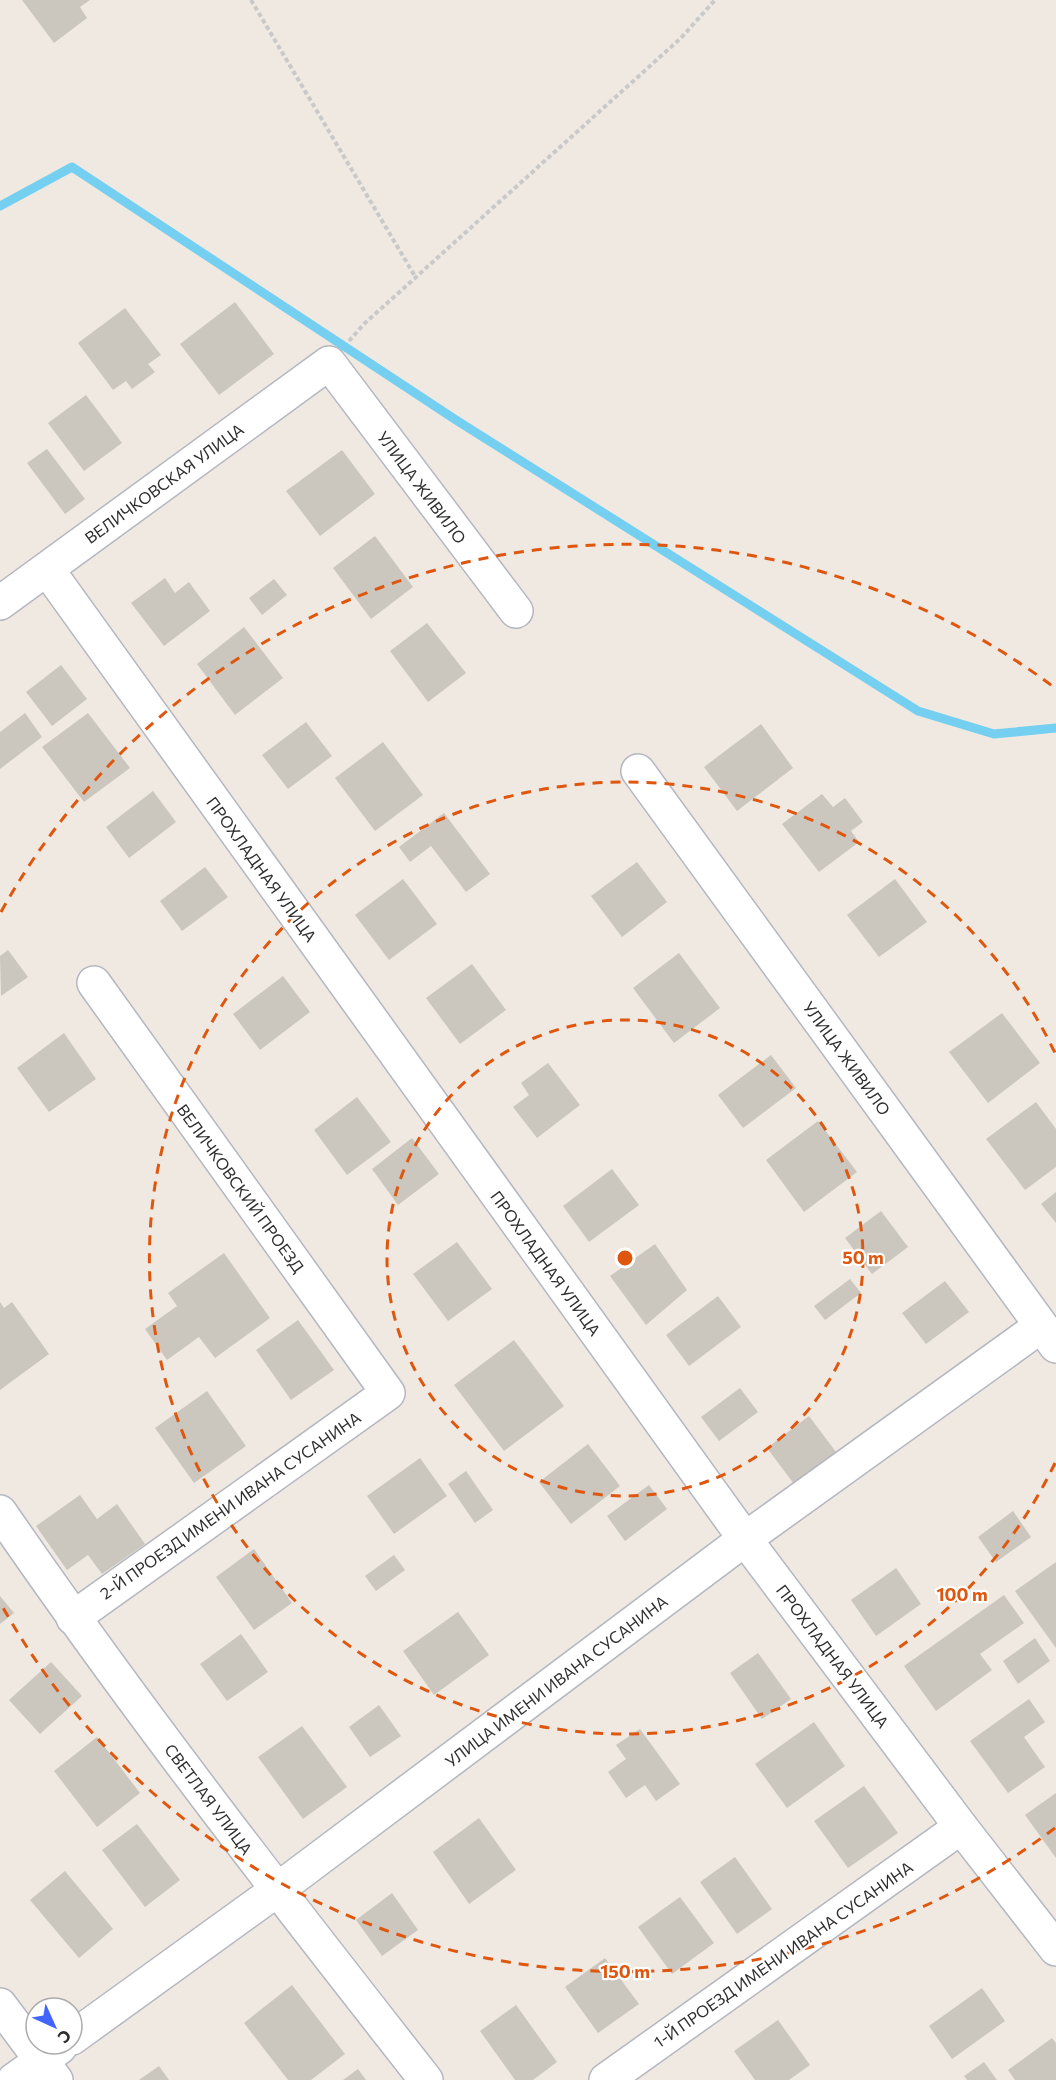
<svg xmlns="http://www.w3.org/2000/svg" width="1056" height="2080" font-family="Commissioner,sans-serif">
	<style>
		.lines { fill: none; stroke-linecap: round; stroke-linejoin: round }
		.stream { stroke: #75cff0; stroke-width: 9 }
		.building { fill: #cbc7bf }
		.minor-casing { stroke: #b4b7c1; stroke-width: 36 }
		.path { stroke: #c9c9c9; stroke-width: 4; stroke-dasharray: 4.5 3; stroke-linecap: butt }
		.minor { stroke: #fff; stroke-width: 33 }
		.ring { fill: none; stroke: #df570e; stroke-width: 3; stroke-dasharray: 10 8 }
		.labels { text-anchor: middle; dominant-baseline: central; stroke-width: 4.5; stroke-linejoin: round; paint-order: stroke }
		.street-label { font-size: 16px; fill: #2e2e2e; stroke: #fff }
		.centre { fill: #df570e; stroke: #fff; stroke-width: 3 }
		.ring-label { font-size: 18px; text-anchor: middle; font-weight: bold; fill: #df570e; stroke: #fff; stroke-width: 4.5; stroke-linejoin: round; paint-order: stroke }
	</style>
	<rect width="100%" height="100%" fill="#efe9e1"/>
	<g class="lines">
		<polyline class="stream" points="0,206 72,167 456,420 918,711 994,734 1056,728"/>
	</g>
	<g class="building">
		<polygon points="22,0 90,0 80,7 87,18 54,43"/>
		<polygon points="235,302 274,354 219,395 180,344"/>
		<polygon points="125,308 161,355 148,364 155,372 132,389 126,381 113,390 78,343"/>
		<polygon points="86,395 122,443 84,471 48,423"/>
		<polygon points="47,449 85,499 65,514 27,463"/>
		<polygon points="342,450 375,494 320,536 286,491"/>
		<polygon points="375,536 413,587 371,619 333,568"/>
		<polygon points="165,578 175,593 189,582 210,611 164,646 131,603"/>
		<polygon points="274,579 287,595 262,615 249,598"/>
		<polygon points="427,623 466,673 428,702 390,651"/>
		<polygon points="244,627 283,678 235,715 197,664"/>
		<polygon points="61,665 87,699 52,726 26,692"/>
		<polygon points="25,713 42,737 0,769 0,732"/>
		<polygon points="88,713 130,768 84,802 42,747"/>
		<polygon points="306,722 332,756 288,789 262,755"/>
		<polygon points="761,724 793,768 737,811 704,767"/>
		<polygon points="383,742 423,795 375,831 335,778"/>
		<polygon points="153,791 176,822 129,858 106,827"/>
		<polygon points="822,794 833,807 845,798 863,822 851,831 859,842 819,872 782,824"/>
		<polygon points="444,813 490,874 466,892 431,846 410,862 399,847"/>
		<polygon points="637,862 667,902 622,937 591,896"/>
		<polygon points="205,867 228,897 182,931 160,901"/>
		<polygon points="403,879 437,924 389,960 355,915"/>
		<polygon points="895,879 927,922 879,957 847,915"/>
		<polygon points="8,950 28,977 1,996 0,956"/>
		<polygon points="679,953 720,1008 674,1043 633,988"/>
		<polygon points="472,964 506,1010 460,1044 426,998"/>
		<polygon points="283,976 310,1012 260,1050 233,1014"/>
		<polygon points="1002,1013 1040,1063 988,1103 949,1052"/>
		<polygon points="64,1033 96,1079 49,1112 17,1068"/>
		<polygon points="771,1055 796,1088 743,1128 718,1095"/>
		<polygon points="548,1063 580,1105 537,1138 513,1107 529,1095 521,1083"/>
		<polygon points="357,1097 391,1142 347,1175 314,1130"/>
		<polygon points="1036,1102 1056,1129 1056,1167 1025,1190 986,1139"/>
		<polygon points="818,1121 857,1172 804,1212 766,1160"/>
		<polygon points="412,1138 439,1174 398,1205 372,1169"/>
		<polygon points="612,1169 639,1205 589,1242 563,1206"/>
		<polygon points="1056,1192 1056,1223 1041,1204"/>
		<polygon points="881,1211 908,1247 872,1274 845,1238"/>
		<polygon points="457,1242 492,1289 448,1321 413,1274"/>
		<polygon points="655,1244 687,1290 646,1325 610,1276"/>
		<polygon points="224,1253 270,1318 215,1358 199,1337 167,1360 145,1329 177,1306 168,1293"/>
		<polygon points="850,1279 861,1293 825,1320 814,1306"/>
		<polygon points="945,1281 969,1312 926,1344 902,1313"/>
		<polygon points="718,1296 741,1327 689,1366 666,1335"/>
		<polygon points="0,1302 4,1308 12,1302 49,1354 0,1390"/>
		<polygon points="298,1320 334,1370 291,1400 256,1350"/>
		<polygon points="514,1340 564,1406 504,1451 454,1385"/>
		<polygon points="740,1388 758,1412 719,1441 701,1417"/>
		<polygon points="207,1391 246,1446 194,1483 155,1428"/>
		<polygon points="809,1416 836,1452 794,1484 767,1448"/>
		<polygon points="588,1444 620,1486 571,1524 539,1482"/>
		<polygon points="420,1458 447,1496 394,1534 367,1496"/>
		<polygon points="466,1471 493,1510 475,1523 448,1484"/>
		<polygon points="649,1485 667,1509 625,1541 607,1516"/>
		<polygon points="80,1495 97,1519 117,1504 145,1544 102,1574 88,1555 67,1570 36,1526"/>
		<polygon points="1013,1511 1031,1537 996,1562 978,1537"/>
		<polygon points="254,1549 292,1603 254,1630 216,1577"/>
		<polygon points="394,1555 405,1570 376,1591 365,1576"/>
		<polygon points="1056,1562 1056,1648 1015,1591"/>
		<polygon points="896,1568 921,1604 876,1636 851,1600"/>
		<polygon points="1004,1595 1024,1623 980,1654 992,1670 936,1711 904,1666"/>
		<polygon points="0,1596 14,1613 0,1624"/>
		<polygon points="458,1612 489,1655 434,1695 403,1651"/>
		<polygon points="241,1634 268,1672 227,1701 200,1664"/>
		<polygon points="1035,1638 1050,1661 1018,1684 1003,1661"/>
		<polygon points="758,1653 791,1699 762,1719 730,1673"/>
		<polygon points="51,1662 82,1696 40,1734 9,1700"/>
		<polygon points="1029,1699 1045,1722 1024,1737 1045,1767 1008,1793 970,1741"/>
		<polygon points="379,1705 401,1736 370,1757 349,1727"/>
		<polygon points="814,1722 845,1766 787,1808 755,1764"/>
		<polygon points="302,1726 347,1787 303,1819 258,1757"/>
		<polygon points="640,1729 680,1784 656,1801 645,1785 626,1798 608,1772 626,1759 616,1745"/>
		<polygon points="97,1737 140,1793 97,1827 54,1771"/>
		<polygon points="864,1786 898,1833 848,1868 814,1821"/>
		<polygon points="1056,1793 1056,1858 1025,1815"/>
		<polygon points="479,1818 516,1870 469,1904 433,1852"/>
		<polygon points="137,1824 180,1880 145,1907 102,1850"/>
		<polygon points="735,1857 772,1909 737,1934 700,1882"/>
		<polygon points="65,1871 113,1929 79,1958 30,1900"/>
		<polygon points="392,1893 418,1930 382,1956 356,1920"/>
		<polygon points="680,1897 714,1943 672,1974 638,1927"/>
		<polygon points="605,1958 639,2004 598,2033 565,1987"/>
		<polygon points="292,1985 345,2054 311,2080 288,2080 244,2023"/>
		<polygon points="982,1988 1005,2021 952,2059 929,2026"/>
		<polygon points="516,2005 557,2062 533,2080 515,2080 480,2031"/>
		<polygon points="778,2020 810,2065 789,2080 755,2080 734,2051"/>
		<polygon points="1052,2038 1056,2043 1056,2080 1015,2080 1008,2070"/>
		<polygon points="984,2062 997,2080 967,2080 964,2076"/>
		<polygon points="159,2066 169,2080 139,2080"/>
		<polygon points="358,2069 366,2080 343,2080"/>
	</g>
	<g class="lines">
		<defs>
			<g id="minor">
				<polyline points="47,569 745,1539 961,1827 1056,1949"/>
				<polyline points="0,603 329,363 516,611"/>
				<polyline points="638,771 1056,1346"/>
				<path d="M0,1512C134,1707 280,1894 426,2080"/>
				<polyline points="73,1618 388,1393 94,983"/>
				<polyline points="0,2005 56,2080"/>
				<polyline points="72,2038 277,1890 745,1539 1041,1326"/>
				<polyline points="14,2080 60,2047"/>
				<polyline points="606,2080 961,1827"/>
			</g>
		</defs>
		<use href="#minor" class="minor-casing"/>
		<g class="path">
			<polyline points="251,0 416,278"/>
			<polyline points="349,341 364,324 681,38 715,0"/>
		</g>
		<use href="#minor" class="minor"/>
	</g>
	<g class="ring">
		<circle cx="625" cy="1258" r="238"/>
		<path d="M1055 1463A476 476 0 1 1 1055 1053"/>
		<path d="M1055 1828A714 714 0 0 1 1 1604M1 912A714 714 0 0 1 1055 688"/>
	</g>
	<g class="labels">
		<g class="street-label">
			<text transform="translate(164 483) rotate(-36)">ВЕЛИЧКОВСКАЯ УЛИЦА</text>
			<text transform="translate(422 487) rotate(53)">УЛИЦА ЖИВИЛО</text>
			<text transform="translate(262 869) rotate(54)">ПРОХЛАДНАЯ УЛИЦА</text>
			<text transform="translate(847 1058) rotate(54)">УЛИЦА ЖИВИЛО</text>
			<text transform="translate(241 1188) rotate(54)">ВЕЛИЧКОВСКИЙ ПРОЕЗД</text>
			<text transform="translate(546 1263) rotate(54)">ПРОХЛАДНАЯ УЛИЦА</text>
			<text transform="translate(230 1505) rotate(-35)">2-Й ПРОЕЗД ИМЕНИ ИВАНА СУСАНИНА</text>
			<text transform="translate(833 1656) rotate(53)">ПРОХЛАДНАЯ УЛИЦА</text>
			<text transform="translate(556 1681) rotate(-37)">УЛИЦА ИМЕНИ ИВАНА СУСАНИНА</text>
			<text transform="translate(209 1799) rotate(53)">СВЕТЛАЯ УЛИЦА</text>
			<text transform="translate(783 1954) rotate(-35)">1-Й ПРОЕЗД ИМЕНИ ИВАНА СУСАНИНА</text>
		</g>
	</g>
	<circle cx="625" cy="1258" r="9" class="centre"/>
	<g class="ring-label">
		<text x="863" y="1264">50 m</text>
		<text x="962" y="1601">100 m</text>
		<text x="625" y="1978">150 m</text>
	</g>
	<g transform="translate(54 2026) rotate(135)"><circle r="28" fill="#ffffff" stroke="#ababab" stroke-width="1.5"/>
	<path d="M0-4.5L10 22L0 15L-10 22Z" fill="#4264fb"/>
	<text y="-9" font-size="16" font-weight="bold" text-anchor="middle" fill="#2e2e2e">С</text>
	</g>
</svg>
